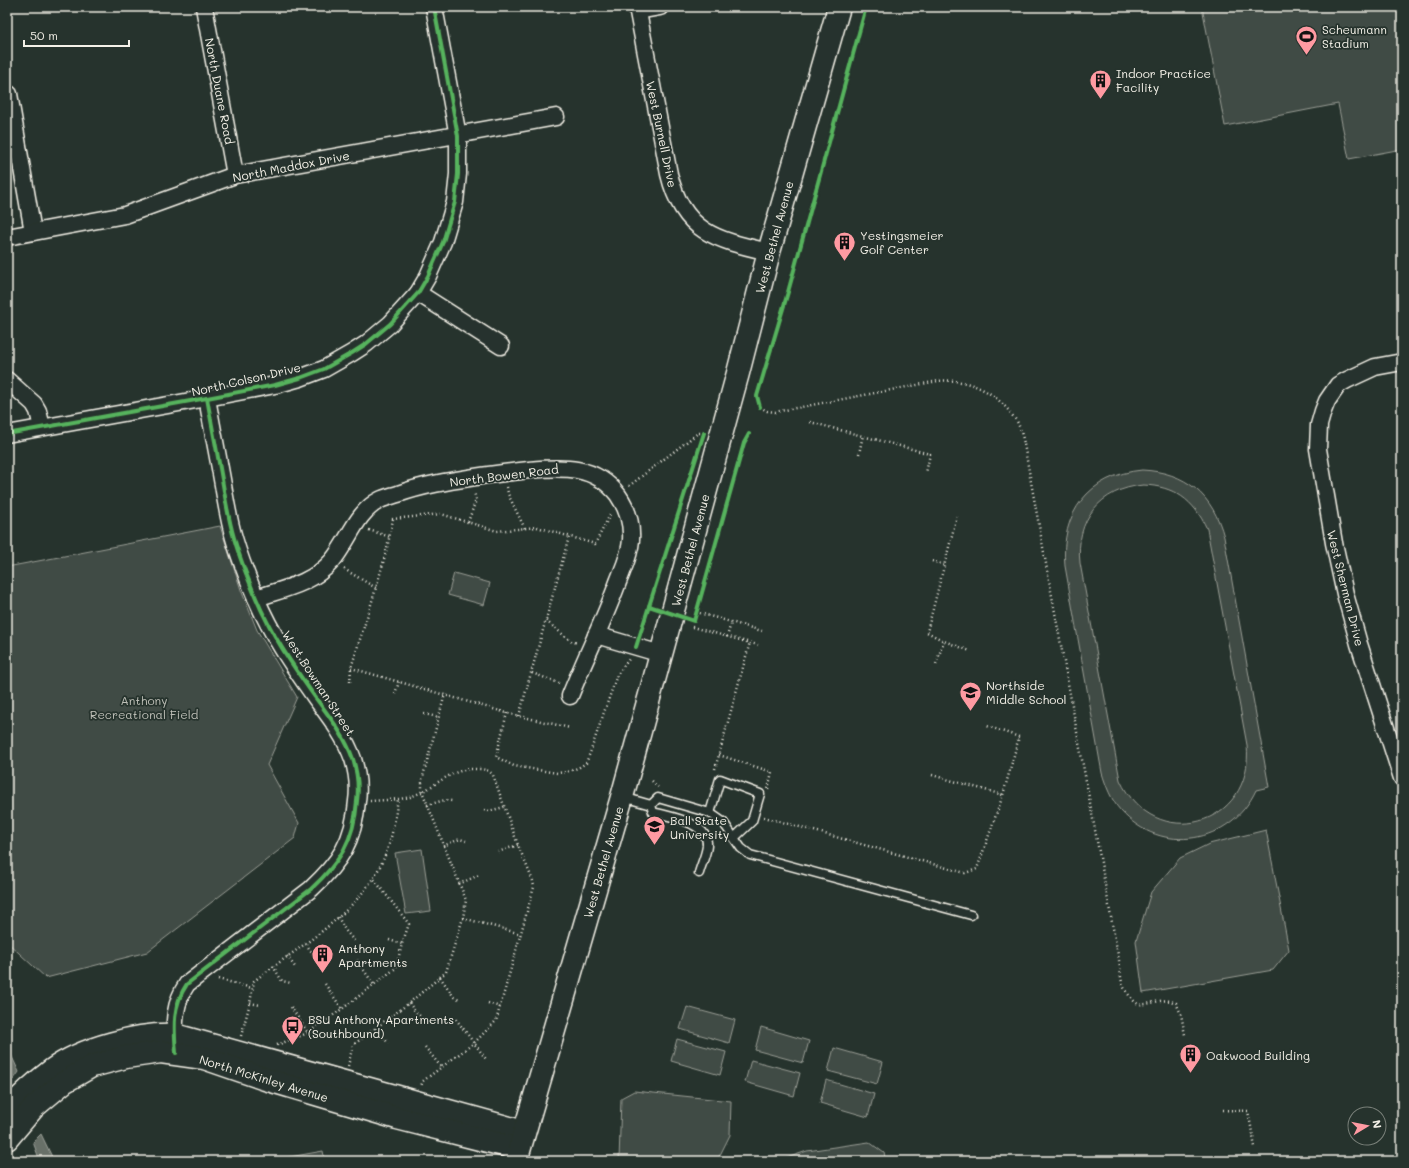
<svg xmlns="http://www.w3.org/2000/svg" width="1409" height="1168" font-family="Mali,sans-serif">
	<style>
		.green { fill: #414b45; stroke: #9a9e96; fill-rule: evenodd }
		.water { fill: #676f68; stroke: #9fa39b }
		.lines { fill: none; stroke-linecap: round; stroke-linejoin: round }
		.lane-casing { stroke: #f4f1e8; stroke-width: 11 }
		.street-casing { stroke: #f4f1e8; stroke-width: 19 }
		.secondary-casing { stroke: #f4f1e8; stroke-width: 25 }
		.path { stroke: #f4f1e8; stroke-width: 2.5; stroke-dasharray: 1 3; stroke-linecap: butt }
		.lane { stroke: #26332d; stroke-width: 8 }
		.street { stroke: #26332d; stroke-width: 16 }
		.secondary { stroke: #26332d; stroke-width: 22 }
		.cycleway-casing { stroke: #26332d; stroke-width: 6 }
		.cycleway { stroke: #56b35d; stroke-width: 4 }
		.labels { text-anchor: middle; dominant-baseline: central; stroke-width: 3.5; stroke-linejoin: round; paint-order: stroke }
		.poi-label { font-size: 12px; fill: #f4f1e8; stroke: #26332d; text-anchor: start }
		.street-label { font-size: 12px; fill: #f4f1e8; stroke: #26332d }
		.park-label { font-size: 12px; fill: #bebfb7; stroke: #26332d }
	</style>
	<rect width="100%" height="100%" fill="#26332d"/>
	<filter id="ink" filterUnits="userSpaceOnUse"><feTurbulence type="fractalNoise" baseFrequency=".025" numOctaves="2"/><feDisplacementMap in="SourceGraphic" scale="8" xChannelSelector="R" yChannelSelector="G"/><feConvolveMatrix kernelMatrix="1 2 1 2 8 2 1 2 1" color-interpolation-filters="sRGB"/></filter>
	<g filter="url(#ink)">
		<g class="green">
			<polygon points="1202,7 1402,7 1402,149 1349,159 1338,104 1225,126"/>
			<path d="M1142,470C1186,472 1213,495 1224,537L1269,787L1256,790C1231,844 1161,856 1121,811C1111,800 1106,786 1102,773L1065,566C1060,513 1089,475 1142,470ZM1143,485C1174,486 1194,500 1207,529L1247,745C1255,827 1154,854 1120,780L1080,563C1075,520 1100,489 1143,485Z"/>
			<polygon points="220,526 241,590 257,630 297,697 267,765 299,823 295,838 147,952 46,978 7,942 7,567"/>
			<polygon points="454,573 490,583 484,605 448,595"/>
			<polygon points="1266,830 1289,950 1273,970 1143,993 1136,941 1151,892 1180,858 1209,844"/>
			<polygon points="422,849 431,911 406,914 395,853"/>
			<polygon points="687,1007 735,1020 729,1043 680,1029"/>
			<polygon points="761,1027 809,1041 803,1063 755,1050"/>
			<polygon points="677,1039 726,1052 720,1075 671,1061"/>
			<polygon points="834,1048 883,1062 877,1084 828,1071"/>
			<polygon points="751,1060 800,1073 794,1096 745,1082"/>
			<polygon points="826,1080 874,1094 868,1117 820,1103"/>
			<polygon points="634,1091 731,1101 730,1135 717,1161 619,1161 621,1098"/>
			<polygon points="869,1142 884,1153 886,1161 778,1161 807,1151"/>
			<polygon points="323,1151 325,1161 273,1161 273,1160"/>
		</g>
		<g class="water">
			<polygon points="7,1046 19,1072 14,1079 7,1082"/>
			<polygon points="41,1134 54,1161 40,1161 33,1142"/>
		</g>
		<g class="lines">
			<defs>
				<g id="lane">
					<polyline points="623,797 651,805"/>
					<polyline points="651,805 658,798 710,813 723,822 741,848 750,855 971,915"/>
					<path d="M651,805L653,812C670,817 709,822 707,846C706,855 701,865 699,873"/>
					<polyline points="710,813 720,779 760,794 752,821 734,838"/>
				</g>
				<g id="street">
					<polyline points="204,7 235,175"/>
					<path d="M637,7L669,174C683,233 717,240 769,252"/>
					<polyline points="638,11 660,7"/>
					<polyline points="9,94 33,232"/>
					<polyline points="7,237 125,215 235,175 556,117"/>
					<polyline points="418,293 501,346"/>
					<polyline points="1402,362 1375,367 1347,380 1338,385 1327,401 1323,411 1319,425 1318,449 1334,543 1345,594 1359,644 1402,778"/>
					<polyline points="7,380 34,404 38,411 42,427"/>
					<polyline points="7,434 207,398 275,385 300,378 324,369 352,353 366,344 390,324 418,293 428,276 443,242 455,202 458,174 458,136 434,7"/>
					<path d="M256,598C283,589 312,584 332,561C349,541 356,512 380,500C386,497 392,496 398,494C423,485 449,481 475,477C493,474 511,472 529,470C563,467 595,465 618,495C627,508 632,524 631,540C630,555 623,569 618,582C604,621 585,658 570,696"/>
					<polyline points="596,635 661,654"/>
					<path d="M175,1046C174,1023 174,1003 187,984L311,889C340,862 354,841 357,801C359,787 357,772 353,759C345,736 329,716 315,697C293,666 271,634 256,598C248,579 240,559 234,538C229,521 226,503 223,485C218,456 212,427 207,398"/>
				</g>
				<g id="secondary">
					<path d="M7,1111C21,1096 36,1082 52,1070C82,1048 139,1033 175,1035L524,1132"/>
					<polyline points="7,1139 34,1107 64,1082 92,1066 126,1057 161,1052 204,1058 265,1079 397,1118 519,1149"/>
					<polyline points="516,1161 622,797 738,373 769,252 839,7"/>
				</g>
			</defs>
			<use href="#lane" class="lane-casing"/>
			<use href="#street" class="street-casing"/>
			<use href="#secondary" class="secondary-casing"/>
			<g class="path">
				<path d="M760,407L767,411L775,412L938,381C967,378 995,391 1012,415C1015,419 1018,422 1019,426C1021,431 1023,438 1024,444L1120,966C1121,979 1121,985 1129,995C1132,999 1135,1003 1139,1004C1151,1006 1161,996 1176,1003L1181,1014L1185,1035"/>
				<polyline points="810,422 930,454 926,473"/>
				<polyline points="859,454 863,435"/>
				<polyline points="629,486 698,433 704,433"/>
				<polyline points="507,487 508,494 525,529"/>
				<polyline points="957,516 927,632 944,641 970,651"/>
				<polyline points="468,522 476,500 474,492"/>
				<polyline points="369,530 390,537"/>
				<polyline points="932,561 944,565"/>
				<polyline points="344,569 376,588"/>
				<polyline points="696,612 762,631"/>
				<polyline points="546,621 571,641 577,643"/>
				<polyline points="692,627 758,645"/>
				<polyline points="727,637 731,623"/>
				<polyline points="936,664 944,641"/>
				<polyline points="351,668 507,713 570,728"/>
				<polyline points="532,673 559,683"/>
				<path d="M350,682L351,668C366,619 384,569 393,519L441,514L497,531L537,527L595,544L611,513"/>
				<polyline points="395,694 399,682"/>
				<polyline points="507,713 496,757 514,766 557,773 566,772 578,768 586,763 590,753 617,675 629,659"/>
				<polyline points="424,714 438,717"/>
				<polyline points="519,716 569,537"/>
				<polyline points="719,755 772,772 768,789"/>
				<polyline points="715,769 750,642"/>
				<polyline points="932,775 1003,795"/>
				<polyline points="652,781 658,787"/>
				<path d="M370,801C383,800 398,800 410,797C434,789 451,767 477,769C484,769 489,770 493,775L518,845L533,881L534,887L532,894L496,1021L474,1043L423,1081L421,1086"/>
				<polyline points="427,805 445,800 452,801"/>
				<polyline points="484,810 489,811 504,807"/>
				<polyline points="764,817 965,873 977,869 1003,795 1019,737 987,726"/>
				<polyline points="443,846 460,839 466,841"/>
				<polyline points="498,852 518,845"/>
				<polyline points="459,884 479,875"/>
				<polyline points="338,917 345,930 355,942"/>
				<polyline points="463,918 521,934"/>
				<polyline points="389,940 402,944"/>
				<polyline points="306,944 323,968"/>
				<polyline points="287,956 295,967"/>
				<polyline points="357,960 374,985"/>
				<polyline points="273,966 282,981 291,983"/>
				<polyline points="440,977 454,997 460,999"/>
				<polyline points="218,979 252,988"/>
				<polyline points="325,984 342,1009"/>
				<polyline points="250,1003 260,1005"/>
				<polyline points="409,1003 417,1014 422,1017"/>
				<polyline points="488,1003 500,1007"/>
				<polyline points="291,1007 308,1033"/>
				<polyline points="456,1019 486,1059"/>
				<polyline points="376,1028 382,1037 389,1043"/>
				<path d="M241,1036L250,1003L254,981C302,944 364,911 386,853C393,835 395,817 398,799"/>
				<polyline points="277,1045 308,1033 342,1009 396,968 402,944 409,924 373,878"/>
				<polyline points="425,1047 441,1067"/>
				<polyline points="348,1066 353,1045 409,1003 446,972 463,918 466,900 422,791 422,780 445,694"/>
				<polyline points="1223,1110 1248,1111 1255,1147"/>
			</g>
			<use href="#lane" class="lane"/>
			<use href="#street" class="street"/>
			<use href="#secondary" class="secondary"/>
			<defs>
				<g id="cycleway">
					<polyline points="760,407 757,396 788,292 866,7"/>
					<polyline points="7,434 207,398 275,385 300,378 324,369 352,353 366,344 390,324 418,293 428,276 443,242 455,202 458,174 458,136 434,7"/>
					<polyline points="649,606 694,621 744,443 749,434"/>
					<polyline points="636,647 704,433"/>
					<path d="M176,1053C174,1028 172,1006 187,984L311,889C340,862 354,841 357,801C359,787 357,772 353,759C345,736 329,716 315,697C293,666 271,634 256,598C248,579 240,559 234,538C229,521 226,503 223,485C218,456 212,427 207,398"/>
				</g>
			</defs>
			<use href="#cycleway" class="cycleway-casing"/>
			<use href="#cycleway" class="cycleway"/>
		</g>
	</g>
	<defs>
		<symbol id="stadium-pin" viewBox="-11 -11 22 30"><path d="M0 17L-7.5 6A9.5 9.5 0 1 1 7.5 6Z" fill="#ff9aa2" stroke="#26332d"/><path d="M0-5a6.5 5 0 1 0 0 10a6.5 5 0 1 0 0-10ZM-3.5-1.8h7v3.6h-7Z" fill="#111"/></symbol>
		<symbol id="building-pin" viewBox="-11 -11 22 30"><path d="M0 17L-7.5 6A9.5 9.5 0 1 1 7.5 6Z" fill="#ff9aa2" stroke="#26332d"/><path d="M-4-6H4V6H1V3H-1V6H-4ZM-2.5-4.3h1.7v1.8h-1.7ZM.8-4.3h1.7v1.8H.8ZM-2.5-1h1.7V.8h-1.7ZM.8-1h1.7V.8H.8Z" fill="#111"/></symbol>
		<symbol id="school-pin" viewBox="-11 -11 22 30"><path d="M0 17L-7.5 6A9.5 9.5 0 1 1 7.5 6Z" fill="#ff9aa2" stroke="#26332d"/><path d="M0-5L7-2L0 1L-7-2ZM-4 1L0 2.5L4 1V4Q0 6-4 4Z" fill="#111"/></symbol>
		<symbol id="university-pin" viewBox="-11 -11 22 30"><path d="M0 17L-7.5 6A9.5 9.5 0 1 1 7.5 6Z" fill="#ff9aa2" stroke="#26332d"/><path d="M0-5L7-2L0 1L-7-2ZM-4 1L0 2.5L4 1V4Q0 6-4 4Z" fill="#111"/></symbol>
		<symbol id="bus-pin" viewBox="-11 -11 22 30"><path d="M0 17L-7.5 6A9.5 9.5 0 1 1 7.5 6Z" fill="#ff9aa2" stroke="#26332d"/><path d="M-5-6H5V4H4V6H2V4H-2V6H-4V4H-5ZM-3.5-4V0h7V-4ZM-3.5 1.2v1.5H-2V1.2ZM2 1.2v1.5H3.5V1.2Z" fill="#111"/></symbol>
	</defs>
	<g fill-rule="evenodd">
		<use href="#stadium-pin" x="1294" y="24" width="25" height="34"/>
		<use href="#building-pin" x="1088" y="68" width="25" height="34"/>
		<use href="#building-pin" x="832" y="230" width="25" height="34"/>
		<use href="#school-pin" x="958" y="680" width="25" height="34"/>
		<use href="#university-pin" x="642" y="814" width="25" height="34"/>
		<use href="#building-pin" x="310" y="942" width="25" height="34"/>
		<use href="#bus-pin" x="280" y="1014" width="25" height="34"/>
		<use href="#building-pin" x="1178" y="1042" width="25" height="34"/>
	</g>
	<g class="labels">
		<g class="poi-label">
			<text x="1322" y="29">Scheumann<tspan x="1322" dy="14">Stadium</tspan></text>
			<text x="1116" y="73">Indoor Practice<tspan x="1116" dy="14">Facility</tspan></text>
			<text x="860" y="235">Yestingsmeier<tspan x="860" dy="14">Golf Center</tspan></text>
			<text x="986" y="685">Northside<tspan x="986" dy="14">Middle School</tspan></text>
			<text x="670" y="820">Ball State<tspan x="670" dy="14">University</tspan></text>
			<text x="338" y="948">Anthony<tspan x="338" dy="14">Apartments</tspan></text>
			<text x="308" y="1019">BSU Anthony Apartments<tspan x="308" dy="14">(Southbound)</tspan></text>
			<text x="1206" y="1055">Oakwood Building</text>
		</g>
		<g class="street-label">
			<text transform="translate(220 91) rotate(79)">North Duane Road</text>
			<text transform="translate(662 134) rotate(78)">West Burnell Drive</text>
			<text transform="translate(291 166) rotate(-11)">North Maddox Drive</text>
			<text transform="translate(774 237) rotate(-75)">West Bethel Avenue</text>
			<text transform="translate(246 379) rotate(-13)">North Colson Drive</text>
			<text transform="translate(504 475) rotate(-7)">North Bowen Road</text>
			<text transform="translate(690 550) rotate(-75)">West Bethel Avenue</text>
			<text transform="translate(1346 588) rotate(76)">West Sherman Drive</text>
			<text transform="translate(319 683) rotate(57)">West Bowman Street</text>
			<text transform="translate(603 862) rotate(-74)">West Bethel Avenue</text>
			<text transform="translate(264 1078) rotate(17)">North McKinley Avenue</text>
		</g>
		<g class="park-label">
			<text x="144" y="700">Anthony<tspan x="144" dy="14">Recreational Field</tspan></text>
		</g>
	</g>
	<rect width="1409" height="1168" fill="none" stroke="#26332d" stroke-width="24"/>
	<rect x="12" y="12" width="1385" height="1144" fill="none" stroke="#f4f1e8" stroke-width="1.5" filter="url(#ink)"/>
	<g transform="translate(1367 1126) rotate(80)"><circle r="19" fill="#26332d" stroke="#787f78"/>
	<path d="M0-3L7 15L0 10L-7 15Z" fill="#ff9aa2"/>
	<text y="-6" font-size="11" font-weight="bold" text-anchor="middle" fill="#f4f1e8">N</text>
	</g>
	<path d="M24 40v6h105v-6" fill="none" stroke="#f4f1e8" stroke-width="2"/>
	<text x="30" y="40" font-size="12" fill="#f4f1e8" stroke="#26332d" stroke-width="3" paint-order="stroke">50 m</text>
</svg>
